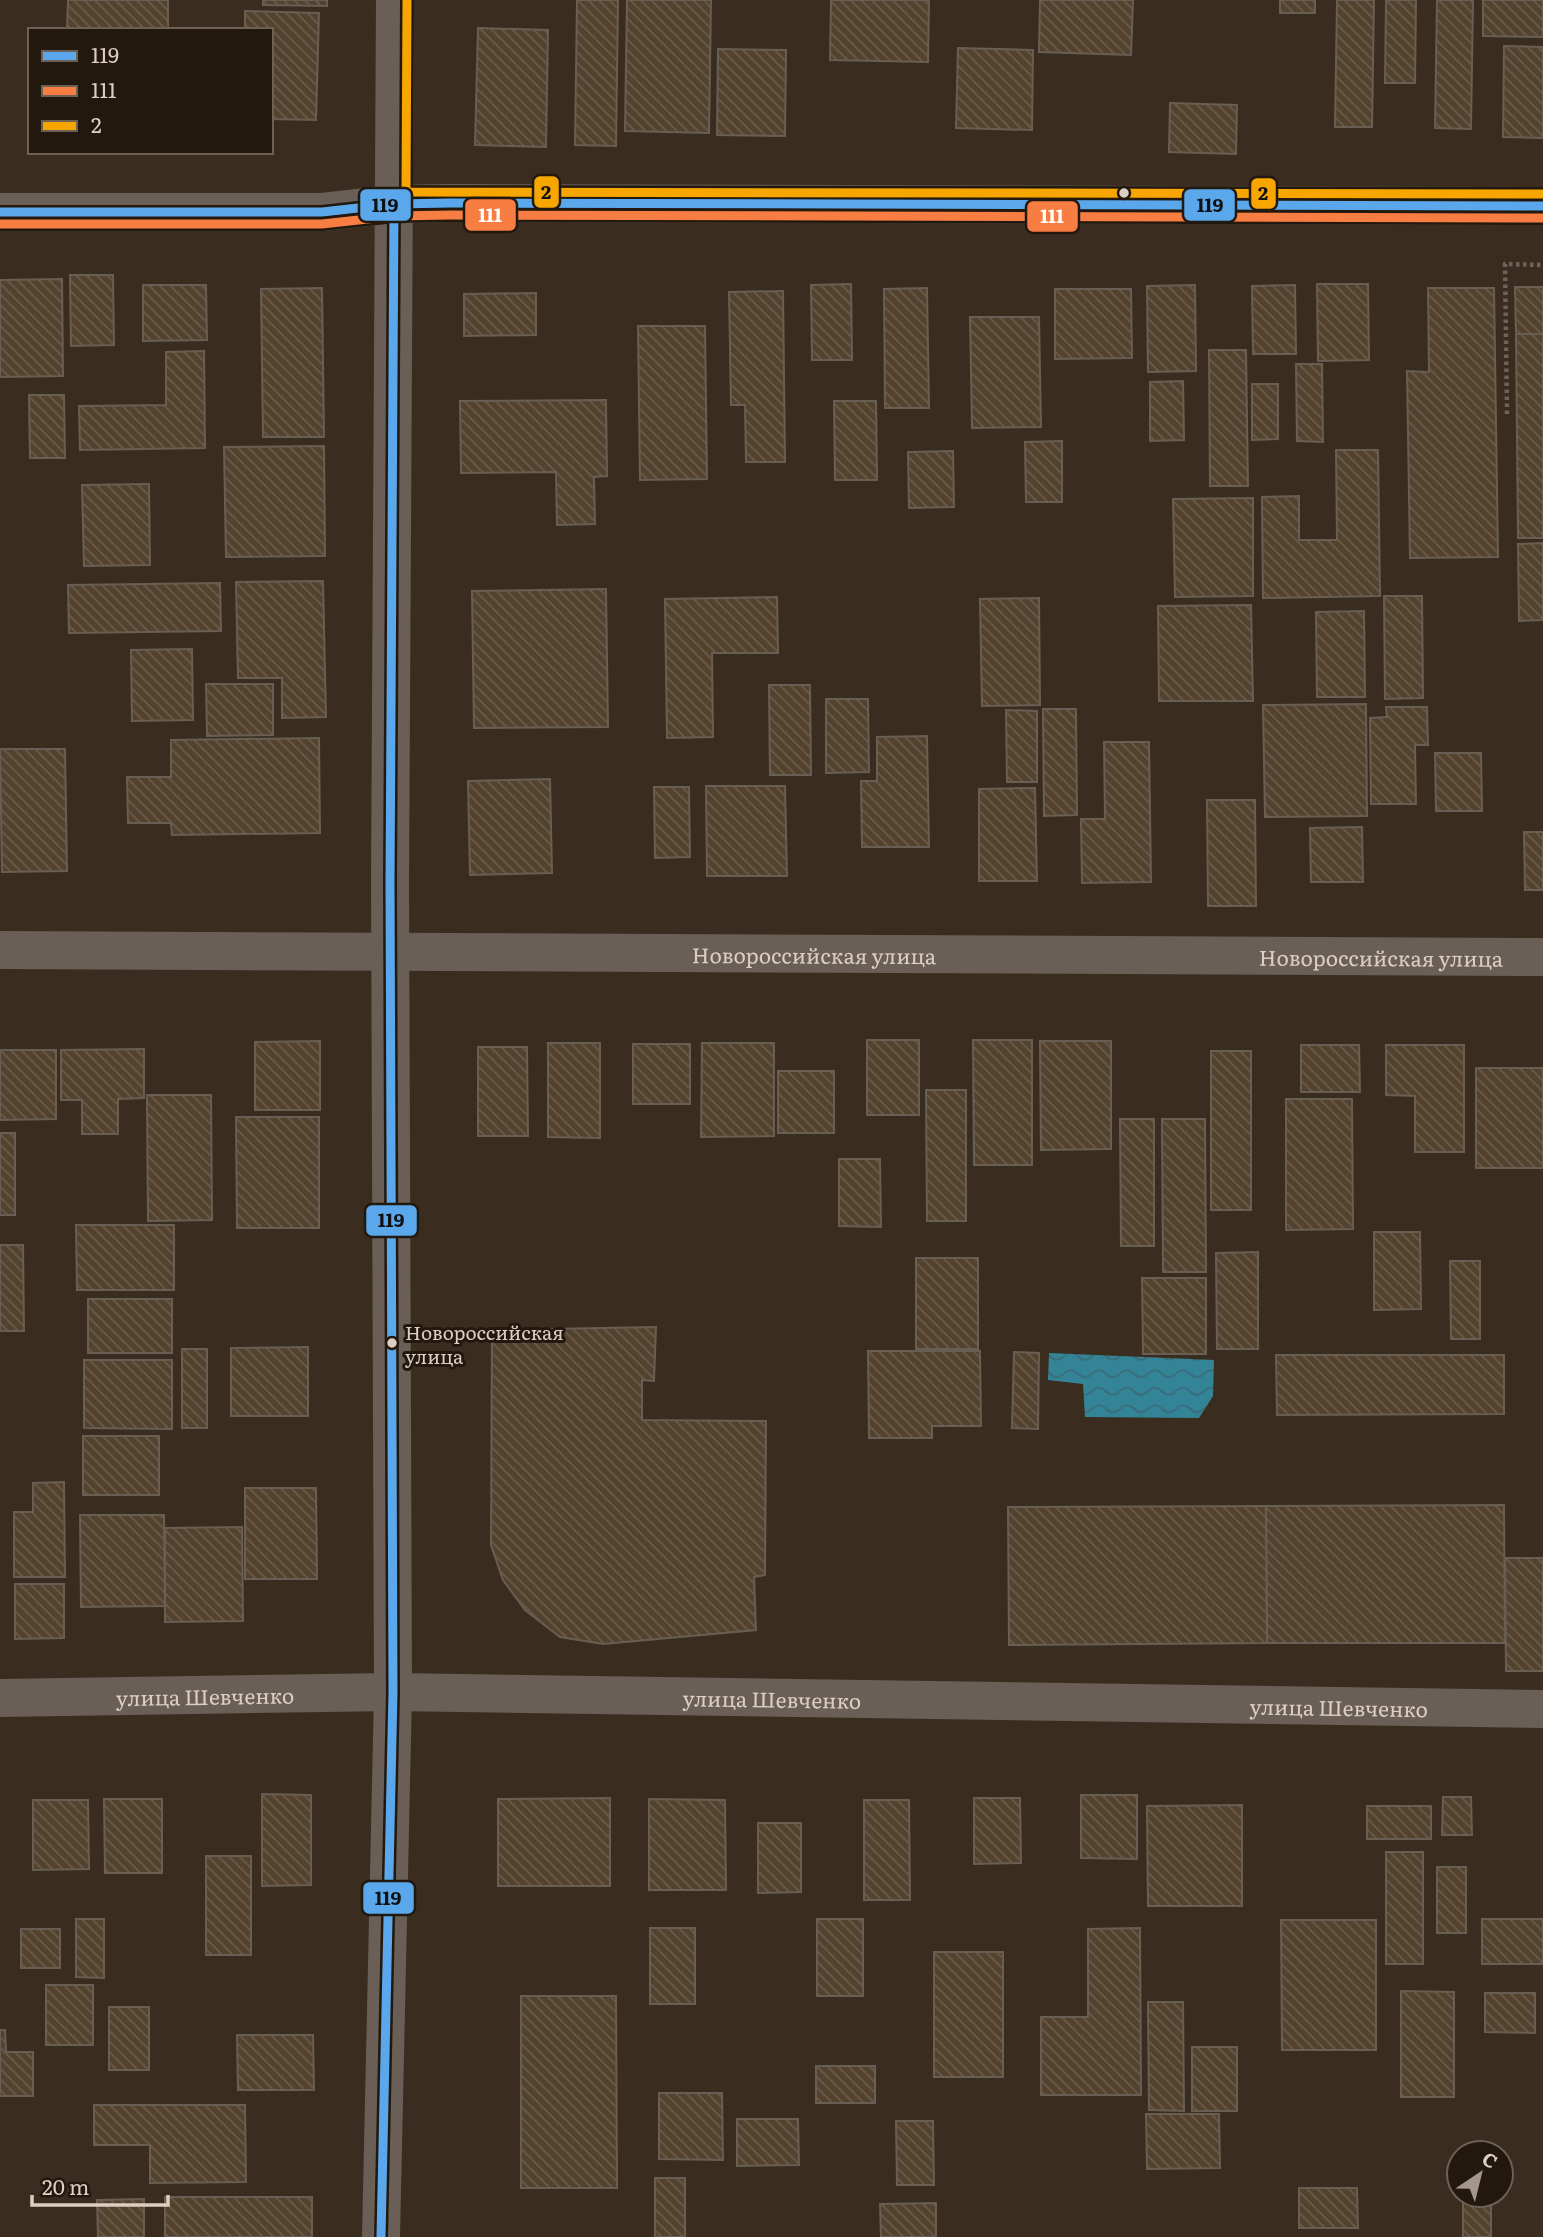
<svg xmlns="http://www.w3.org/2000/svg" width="1543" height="2237" font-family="Literata,serif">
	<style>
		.water { fill: url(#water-waves) }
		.building { fill: url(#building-back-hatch); stroke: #695e53; stroke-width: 2 }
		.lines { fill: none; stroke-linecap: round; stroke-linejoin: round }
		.path { stroke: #6c635b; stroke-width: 4.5; stroke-dasharray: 3.5 3.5; stroke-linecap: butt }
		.minor { stroke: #695f56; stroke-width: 38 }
		.bus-1-casing { stroke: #23180e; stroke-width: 14 }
		.bus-2-casing { stroke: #23180e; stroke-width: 14 }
		.bus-3-casing { stroke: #23180e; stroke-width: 14 }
		.bus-1 { stroke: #5aa8eb; stroke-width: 9 }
		.bus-2 { stroke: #f77d43; stroke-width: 9 }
		.bus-3 { stroke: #f7a600; stroke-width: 9 }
		.bus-dot { fill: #ddcec1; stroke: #23180e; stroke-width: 2.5 }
		.labels { text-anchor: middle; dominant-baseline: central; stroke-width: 6; stroke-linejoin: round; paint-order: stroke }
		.bus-label { font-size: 19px; fill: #ddcec1; stroke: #23180e; text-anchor: start }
		.street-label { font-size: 21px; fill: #ddcec1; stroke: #23180e }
		.line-badge { stroke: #23180e; stroke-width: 2.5 }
		.badge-label { font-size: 19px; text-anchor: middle; font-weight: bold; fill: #fff }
		.pale-badge-label { font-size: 19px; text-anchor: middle; font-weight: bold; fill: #111 }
	</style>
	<defs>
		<pattern id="water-waves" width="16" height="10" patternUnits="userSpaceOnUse" patternTransform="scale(1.75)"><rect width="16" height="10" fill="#348498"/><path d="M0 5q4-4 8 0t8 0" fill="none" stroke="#396c77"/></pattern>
		<pattern id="building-back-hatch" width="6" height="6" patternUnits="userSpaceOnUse" patternTransform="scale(1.75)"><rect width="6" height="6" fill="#53422e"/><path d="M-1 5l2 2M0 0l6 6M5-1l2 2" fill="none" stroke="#6b5c4a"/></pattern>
	</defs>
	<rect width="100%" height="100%" fill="#3a2d20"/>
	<polygon class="water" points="1049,1353 1214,1360 1213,1396 1199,1418 1085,1417 1083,1384 1048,1380"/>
	<g class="building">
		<polygon points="68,0 168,0 168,30 67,30"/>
		<polygon points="263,0 327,0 327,6 263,5"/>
		<polygon points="577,0 618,0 616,146 575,145"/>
		<polygon points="627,0 711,0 709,133 625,131"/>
		<polygon points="831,0 929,0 928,62 830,60"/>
		<polygon points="1040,0 1133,0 1131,55 1039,52"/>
		<rect x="1280" y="0" width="35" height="13"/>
		<polygon points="1337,0 1374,0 1372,127 1335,127"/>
		<polygon points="1386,0 1416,0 1415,83 1385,83"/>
		<polygon points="1437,0 1473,0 1471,129 1435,128"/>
		<polygon points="1483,0 1543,0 1543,37 1483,36"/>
		<polygon points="245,11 319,13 316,120 271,119 271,30 245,30"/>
		<polygon points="478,28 548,30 546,147 475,145"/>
		<polygon points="1504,46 1543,47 1543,138 1503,137"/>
		<polygon points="958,48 1033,50 1032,130 956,128"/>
		<polygon points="718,49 786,50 785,136 717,135"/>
		<polygon points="1170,103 1237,105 1236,154 1169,152"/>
		<polygon points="70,275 113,275 114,345 71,346"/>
		<polygon points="62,279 63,376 0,377 0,280"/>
		<polygon points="851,284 852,360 812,360 811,285"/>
		<polygon points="1317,284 1368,284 1369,360 1318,361"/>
		<polygon points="143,285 206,285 207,340 143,341"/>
		<polygon points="1195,285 1196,371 1148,372 1147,286"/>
		<polygon points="1295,285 1296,354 1253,354 1252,286"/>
		<polygon points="1515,287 1543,287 1543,334 1516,334"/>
		<polygon points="322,288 324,437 263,437 261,289"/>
		<polygon points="927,288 929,408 885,408 884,289"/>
		<polygon points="1428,288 1494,288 1498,557 1410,558 1407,371 1429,372"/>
		<polygon points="1055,289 1131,289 1132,358 1055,359"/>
		<polygon points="783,291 785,462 746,462 745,405 731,405 729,292"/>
		<polygon points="536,293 536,335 464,336 464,294"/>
		<polygon points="970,317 1039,317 1041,427 972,428"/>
		<polygon points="638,326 705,326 707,479 640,480"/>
		<polygon points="1516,334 1543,334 1543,538 1518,538"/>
		<polygon points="1209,350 1246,350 1248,486 1210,486"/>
		<polygon points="204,351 205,448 80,450 79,406 166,405 166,352"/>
		<polygon points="1296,364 1322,364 1323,442 1297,441"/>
		<polygon points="1183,381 1184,440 1150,441 1150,382"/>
		<polygon points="1252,384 1278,384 1278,439 1252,440"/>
		<polygon points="29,395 64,395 65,458 30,458"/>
		<polygon points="606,400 607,476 594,477 595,524 557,525 556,472 461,473 460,401"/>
		<polygon points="834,401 876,401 877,480 835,480"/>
		<polygon points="1062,441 1062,502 1026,502 1025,442"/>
		<polygon points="324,446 325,556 226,557 224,447"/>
		<polygon points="1336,450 1378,450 1380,596 1263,598 1262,497 1299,496 1299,540 1337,540"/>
		<polygon points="953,451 954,507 909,508 908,452"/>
		<polygon points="149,484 150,565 84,566 82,485"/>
		<polygon points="1253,498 1253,596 1175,597 1173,499"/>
		<polygon points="1543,543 1543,620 1519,621 1518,544"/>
		<polygon points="323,581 326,717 282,718 282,678 238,678 236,582"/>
		<polygon points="220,583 221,631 69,633 68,585"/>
		<polygon points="606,589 608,727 474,728 472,591"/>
		<polygon points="1384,596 1422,596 1423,698 1385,699"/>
		<polygon points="777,597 778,653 712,653 713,737 667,738 665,599"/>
		<polygon points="1039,598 1040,705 982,706 980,599"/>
		<polygon points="1251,605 1253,701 1159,701 1158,606"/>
		<polygon points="1364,611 1365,697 1317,697 1316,612"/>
		<polygon points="192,649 193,720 132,721 131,650"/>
		<polygon points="206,684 273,684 273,735 207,736"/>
		<polygon points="769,685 810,685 811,775 770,775"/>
		<polygon points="826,699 868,699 869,772 826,773"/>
		<polygon points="1366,704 1367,816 1265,817 1263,705"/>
		<polygon points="1386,707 1427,707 1428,745 1415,745 1416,804 1371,804 1370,718 1387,717"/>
		<polygon points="1043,709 1076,709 1077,815 1044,816"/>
		<polygon points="1006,710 1037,711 1037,782 1007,782"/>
		<polygon points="927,736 929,847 862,847 861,781 877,781 877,737"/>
		<polygon points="319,738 320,833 172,835 171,823 128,823 127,777 171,777 171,740"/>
		<polygon points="1104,742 1149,742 1151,882 1082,883 1081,819 1105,819"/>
		<polygon points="0,749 65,749 67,871 2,872"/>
		<polygon points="1435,753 1481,753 1482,811 1436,811"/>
		<polygon points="550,779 552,873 470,875 468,781"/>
		<polygon points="706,786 785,786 787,876 707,876"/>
		<polygon points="654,787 689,787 690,857 655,858"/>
		<polygon points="1035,788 1037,881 979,881 979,789"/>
		<polygon points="1207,800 1255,800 1256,906 1208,906"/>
		<polygon points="1362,827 1363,882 1311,882 1310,828"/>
		<polygon points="1524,832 1543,832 1543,890 1525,890"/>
		<rect x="867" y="1040" width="52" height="75"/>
		<polygon points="973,1040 1032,1040 1032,1165 974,1165"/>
		<polygon points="320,1041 320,1110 255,1110 255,1042"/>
		<polygon points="1040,1041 1111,1041 1111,1149 1041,1150"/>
		<polygon points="548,1043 600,1043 600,1138 548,1137"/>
		<polygon points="702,1043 774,1043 774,1136 701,1137"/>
		<rect x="633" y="1044" width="57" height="60"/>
		<polygon points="1301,1045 1359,1045 1360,1092 1301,1092"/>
		<polygon points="1386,1045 1464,1045 1464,1152 1415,1152 1415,1096 1386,1095"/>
		<polygon points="478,1047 527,1047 528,1136 478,1136"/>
		<polygon points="144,1049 144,1098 118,1099 118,1134 82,1134 82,1100 61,1100 61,1050"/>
		<polygon points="0,1050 56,1050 56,1119 0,1120"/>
		<rect x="1211" y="1051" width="40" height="159"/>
		<rect x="1476" y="1068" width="67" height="100"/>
		<rect x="778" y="1071" width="56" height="62"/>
		<polygon points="926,1090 966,1090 966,1221 927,1221"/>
		<polygon points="147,1095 211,1095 212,1220 148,1221"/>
		<polygon points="1286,1099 1352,1099 1353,1229 1286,1230"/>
		<polygon points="236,1117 319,1117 319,1228 237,1228"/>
		<polygon points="1120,1119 1154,1119 1154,1246 1121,1246"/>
		<polygon points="1162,1119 1205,1119 1206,1272 1163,1272"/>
		<rect x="0" y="1133" width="15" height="82"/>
		<polygon points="839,1159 880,1159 881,1227 839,1226"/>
		<polygon points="76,1225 174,1225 174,1290 77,1290"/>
		<polygon points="1374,1232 1420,1232 1421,1309 1374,1310"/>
		<polygon points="0,1245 23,1245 24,1331 0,1331"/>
		<polygon points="1258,1252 1258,1349 1217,1349 1216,1253"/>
		<rect x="916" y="1258" width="62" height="91"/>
		<polygon points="1450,1261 1480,1261 1480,1339 1451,1339"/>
		<polygon points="1142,1278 1206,1278 1206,1354 1143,1354"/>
		<rect x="88" y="1299" width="84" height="54"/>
		<polygon points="656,1327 654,1381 642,1380 642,1420 766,1421 765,1575 754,1577 756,1630 603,1644 560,1637 525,1610 503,1580 491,1545 492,1330"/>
		<polygon points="308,1347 308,1416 231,1416 231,1348"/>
		<rect x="182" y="1349" width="25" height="79"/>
		<polygon points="868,1351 980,1351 981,1426 932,1426 932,1438 869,1438"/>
		<polygon points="1014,1352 1039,1353 1038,1429 1012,1428"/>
		<polygon points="1276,1355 1504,1355 1504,1414 1277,1415"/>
		<polygon points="84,1360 172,1360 172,1429 84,1428"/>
		<rect x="83" y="1436" width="76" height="59"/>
		<polygon points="64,1482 65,1577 14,1577 14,1512 33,1512 33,1483"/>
		<polygon points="245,1488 316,1488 317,1579 245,1579"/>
		<polygon points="1504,1505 1505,1643 1267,1643 1266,1506"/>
		<polygon points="1266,1506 1267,1643 1009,1645 1008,1507"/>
		<polygon points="80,1515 164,1515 165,1606 81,1607"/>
		<polygon points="242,1527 243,1621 165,1622 165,1528"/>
		<polygon points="1505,1558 1543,1558 1543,1671 1506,1671"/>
		<polygon points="15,1584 64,1584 64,1638 15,1639"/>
		<polygon points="262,1794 311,1795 311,1885 262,1886"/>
		<polygon points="1081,1795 1137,1795 1137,1859 1081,1858"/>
		<polygon points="1443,1797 1471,1797 1472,1835 1442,1835"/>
		<polygon points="610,1798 610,1886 498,1886 498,1799"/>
		<polygon points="974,1798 1020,1798 1021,1863 974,1864"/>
		<polygon points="104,1799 162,1799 162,1873 105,1873"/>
		<polygon points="649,1799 725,1800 726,1890 649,1890"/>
		<polygon points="33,1800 88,1800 89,1869 33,1870"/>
		<polygon points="864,1800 909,1800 910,1900 864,1900"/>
		<polygon points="1242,1805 1242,1906 1148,1906 1147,1806"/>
		<rect x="1367" y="1806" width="64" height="33"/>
		<polygon points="758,1823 801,1823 801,1892 758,1893"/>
		<rect x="1386" y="1852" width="37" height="112"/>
		<rect x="206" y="1856" width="45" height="99"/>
		<rect x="1437" y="1867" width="29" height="66"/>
		<polygon points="76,1919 104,1919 104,1978 76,1977"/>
		<rect x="817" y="1919" width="46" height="77"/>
		<rect x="1482" y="1919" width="61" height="45"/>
		<polygon points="1281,1920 1376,1920 1376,2050 1282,2050"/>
		<rect x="650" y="1928" width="45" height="76"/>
		<polygon points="1140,1928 1141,2095 1041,2095 1041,2017 1088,2017 1088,1929"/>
		<rect x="21" y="1929" width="39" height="39"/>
		<rect x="934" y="1952" width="69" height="125"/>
		<rect x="46" y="1985" width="47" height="60"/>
		<polygon points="1401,1991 1454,1992 1454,2097 1401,2097"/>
		<polygon points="1485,1993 1535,1993 1535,2033 1485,2032"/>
		<polygon points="521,1996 616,1996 617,2188 521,2188"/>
		<polygon points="1148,2002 1183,2002 1184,2111 1149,2110"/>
		<rect x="109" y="2007" width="40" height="63"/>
		<polygon points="0,2030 5,2030 6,2052 33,2052 33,2096 0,2096"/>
		<polygon points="237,2035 313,2035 314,2090 238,2090"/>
		<rect x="1192" y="2047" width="45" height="64"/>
		<rect x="816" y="2066" width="59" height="37"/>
		<polygon points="659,2093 722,2093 723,2160 659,2159"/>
		<polygon points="94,2105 245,2105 246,2182 150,2183 150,2145 94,2145"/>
		<polygon points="1146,2114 1219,2114 1220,2168 1147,2169"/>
		<polygon points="737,2119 798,2119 799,2165 737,2166"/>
		<polygon points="896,2121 933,2121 934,2185 897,2185"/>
		<rect x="655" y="2178" width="30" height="59"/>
		<polygon points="1299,2188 1357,2188 1358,2228 1299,2228"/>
		<rect x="1463" y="2195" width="28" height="42"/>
		<rect x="165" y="2197" width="147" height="40"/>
		<polygon points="144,2199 144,2237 98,2237 97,2200"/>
		<polygon points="936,2203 936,2237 881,2237 880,2204"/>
	</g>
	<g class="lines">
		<polyline class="path" points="1507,414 1505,264 1543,265"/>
		<g class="minor">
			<polyline points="0,212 322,212 394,204 451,203 1543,206"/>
			<path id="s1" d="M0,950L1543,957"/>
			<path id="s2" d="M0,1698L393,1692L1543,1709"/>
			<polyline points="381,2237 393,1692 390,883 395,0"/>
		</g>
		<defs>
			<g id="bus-1">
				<polyline points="0,212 322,212 394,204 451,203 1543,206"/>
				<polyline points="381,2237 393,1692 390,883 394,204"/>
			</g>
			<polyline id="bus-2" points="0,224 322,224 395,216 451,215 1543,218"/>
			<polyline id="bus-3" points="407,0 406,192 1543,194"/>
		</defs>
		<use href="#bus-1" class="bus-1-casing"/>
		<use href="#bus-2" class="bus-2-casing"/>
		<use href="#bus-3" class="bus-3-casing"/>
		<use href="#bus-1" class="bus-1"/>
		<use href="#bus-2" class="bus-2"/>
		<use href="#bus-3" class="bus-3"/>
	</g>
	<g class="bus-dot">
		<circle cx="1124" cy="193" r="6"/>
		<circle cx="392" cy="1343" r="6"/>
	</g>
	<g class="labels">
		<g class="bus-label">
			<text x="405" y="1332">Новороссийская<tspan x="405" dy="24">улица</tspan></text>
		</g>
		<g class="street-label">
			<text stroke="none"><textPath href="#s1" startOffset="814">Новороссийская улица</textPath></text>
			<text stroke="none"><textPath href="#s1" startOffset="1381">Новороссийская улица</textPath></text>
			<text stroke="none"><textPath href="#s2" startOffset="205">улица Шевченко</textPath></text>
			<text stroke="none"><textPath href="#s2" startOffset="772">улица Шевченко</textPath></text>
			<text stroke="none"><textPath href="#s2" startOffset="1339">улица Шевченко</textPath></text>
		</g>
	</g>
	<g class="line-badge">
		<rect x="533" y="175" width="27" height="34" rx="7" fill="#f7a600"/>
		<rect x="1250" y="177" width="27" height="33" rx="7" fill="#f7a600"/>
		<rect x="359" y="188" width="53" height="34" rx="7" fill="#5aa8eb"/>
		<rect x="1183" y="188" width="53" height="34" rx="7" fill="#5aa8eb"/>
		<rect x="464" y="198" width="53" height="34" rx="7" fill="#f77d43"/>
		<rect x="1026" y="200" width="53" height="33" rx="7" fill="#f77d43"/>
		<rect x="365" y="1204" width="53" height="33" rx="7" fill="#5aa8eb"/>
		<rect x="362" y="1881" width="53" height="34" rx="7" fill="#5aa8eb"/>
	</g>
	<g class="badge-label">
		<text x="490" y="222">111</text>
		<text x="1052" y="223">111</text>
	</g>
	<g class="pale-badge-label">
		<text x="546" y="199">2</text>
		<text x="1263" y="200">2</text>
		<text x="385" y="212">119</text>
		<text x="1210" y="212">119</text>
		<text x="391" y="1227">119</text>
		<text x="388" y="1905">119</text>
	</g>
	<rect x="28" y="28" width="245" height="126" fill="#23180e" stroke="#6d6156" stroke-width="2"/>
	<rect x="42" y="51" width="35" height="10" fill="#5aa8eb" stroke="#6d6156" stroke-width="2"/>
	<text x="91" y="63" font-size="21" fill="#ddcec1">119</text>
	<rect x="42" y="86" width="35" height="10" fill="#f77d43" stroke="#6d6156" stroke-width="2"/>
	<text x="91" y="98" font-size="21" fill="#ddcec1">111</text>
	<rect x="42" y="121" width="35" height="10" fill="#f7a600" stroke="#6d6156" stroke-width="2"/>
	<text x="91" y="133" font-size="21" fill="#ddcec1">2</text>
	<g transform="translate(1480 2174) rotate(35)"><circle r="33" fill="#23180e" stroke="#6d6156" stroke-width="2"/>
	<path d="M0-5L12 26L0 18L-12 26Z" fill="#a49689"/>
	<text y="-10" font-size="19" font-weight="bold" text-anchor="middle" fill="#ddcec1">С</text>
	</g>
	<path d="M32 2195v10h136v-10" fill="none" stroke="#ddcec1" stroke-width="3.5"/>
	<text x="42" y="2195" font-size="21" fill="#ddcec1" stroke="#23180e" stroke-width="5" paint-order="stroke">20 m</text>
</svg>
